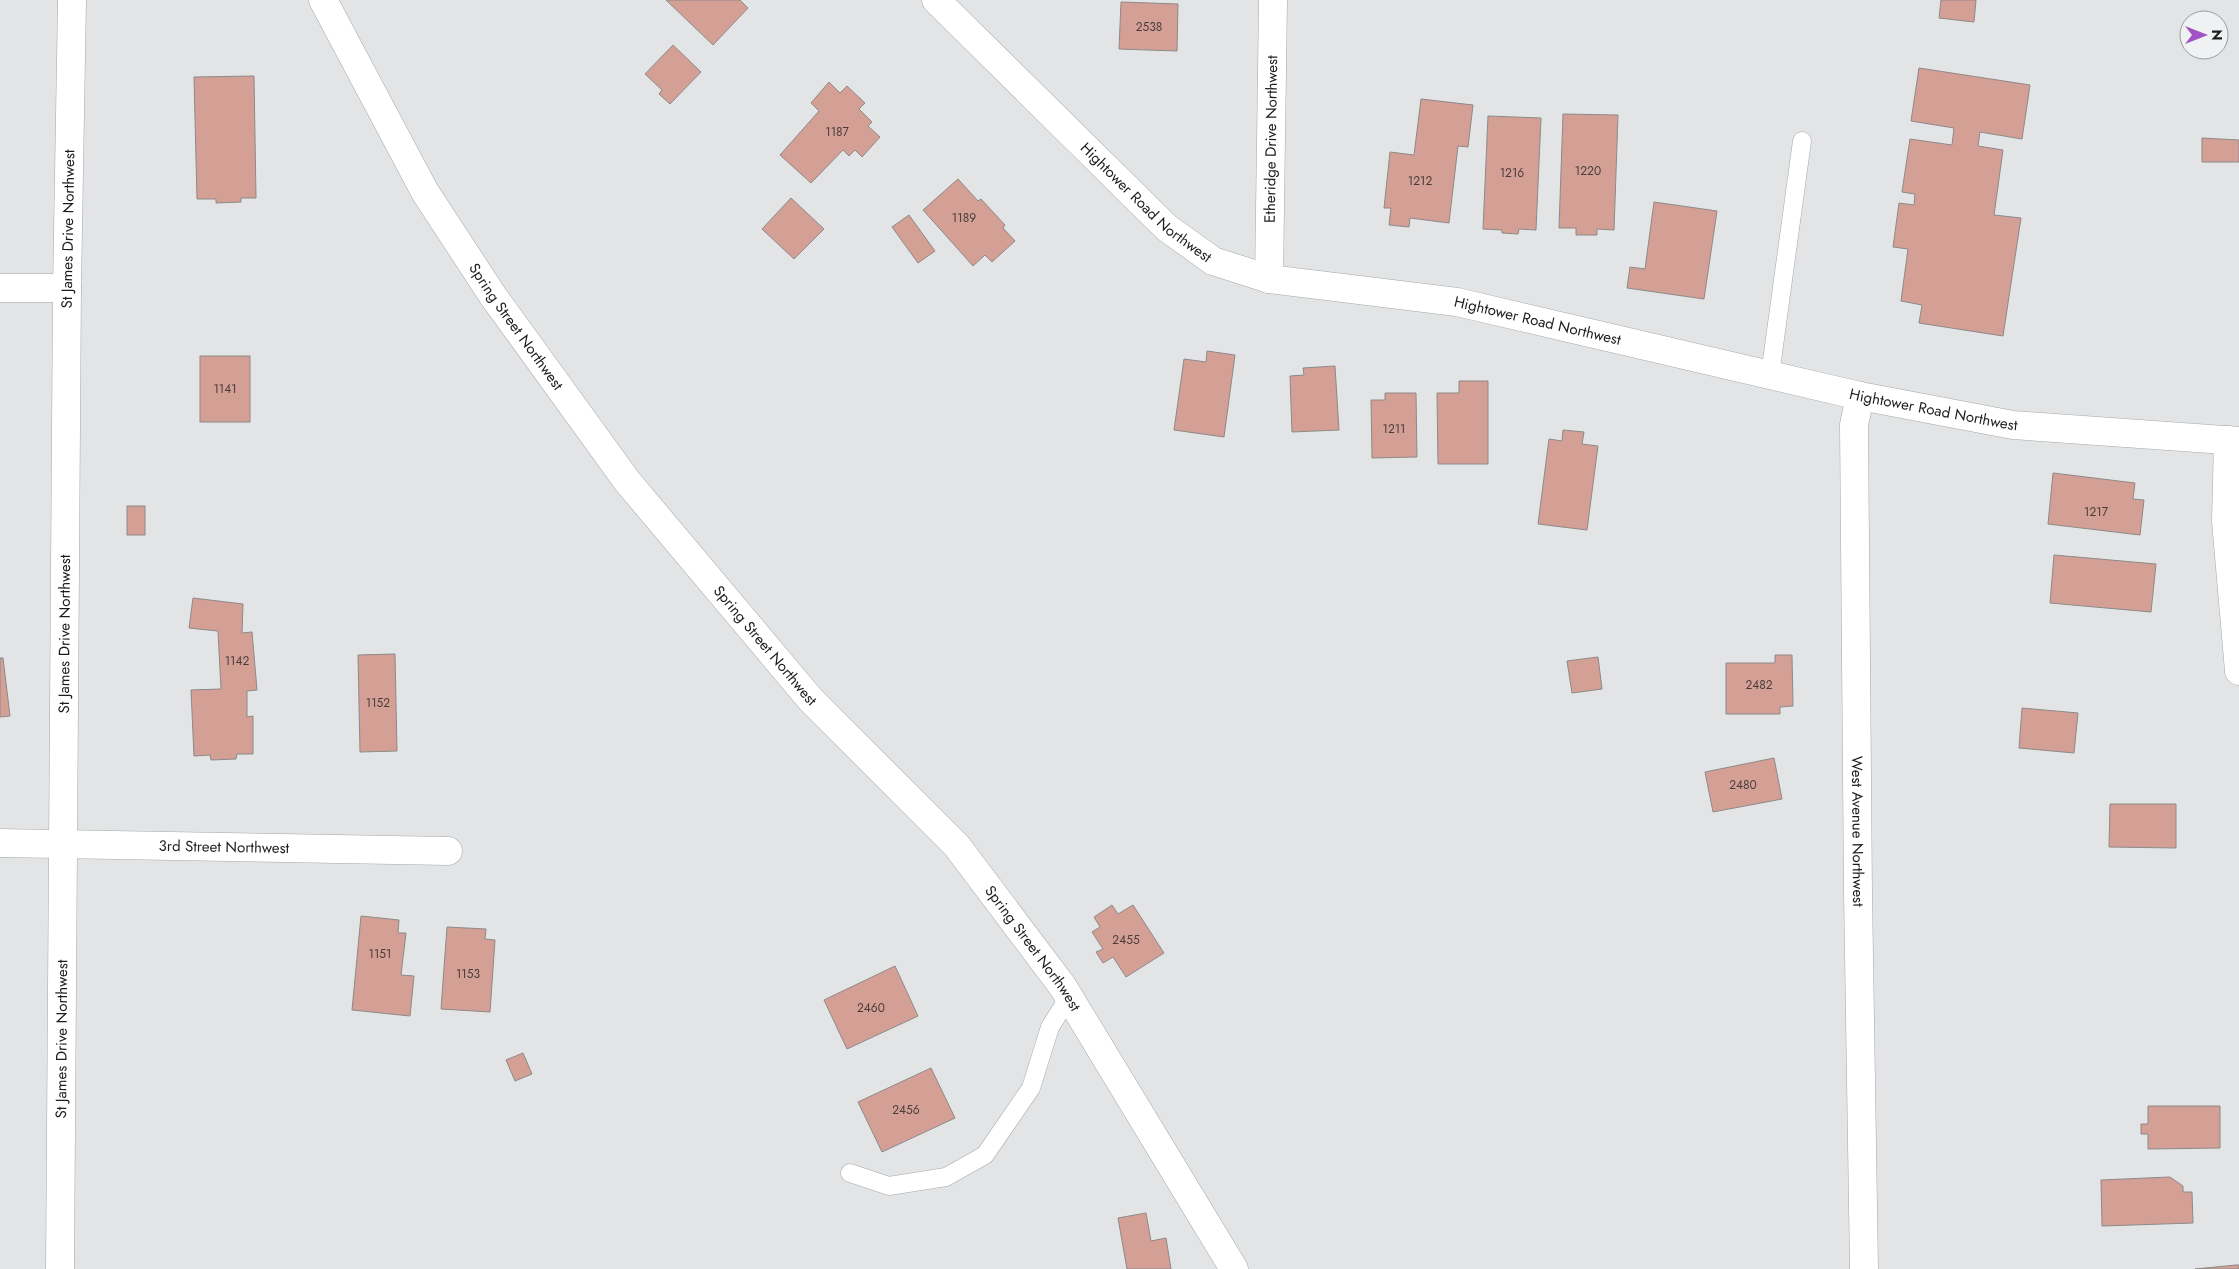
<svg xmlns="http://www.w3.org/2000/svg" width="2239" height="1269" font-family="Jost,sans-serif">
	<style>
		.building { fill: #d49f95; stroke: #8c8a8a }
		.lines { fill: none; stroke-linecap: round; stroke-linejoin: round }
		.lane-casing { stroke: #a6a7a8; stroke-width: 19 }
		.street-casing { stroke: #a6a7a8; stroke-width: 29 }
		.secondary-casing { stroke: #a6a7a8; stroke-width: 29 }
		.lane { stroke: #fff; stroke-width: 18 }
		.street { stroke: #fff; stroke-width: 28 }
		.secondary { stroke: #fff; stroke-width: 28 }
		.labels { text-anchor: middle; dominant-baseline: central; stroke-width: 5; stroke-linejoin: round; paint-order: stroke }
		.number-label { font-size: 12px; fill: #493d3a }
		.street-label { font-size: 15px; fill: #1b1c1c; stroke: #f0f1f3 }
	</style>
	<rect width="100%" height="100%" fill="#e3e4e5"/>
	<g class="building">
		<polygon points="666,0 740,0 748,8 713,45"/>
		<polygon points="1941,0 1976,0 1974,22 1939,18"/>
		<polygon points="1121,2 1178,4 1177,51 1119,49"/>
		<polygon points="673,45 701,72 670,104 659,94 662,90 645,74"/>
		<polygon points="1919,68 2030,85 2022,139 1980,132 1978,146 2003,150 1994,215 2021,218 2003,336 1919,323 1922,305 1901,301 1908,249 1893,247 1899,203 1914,205 1915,194 1902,192 1910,139 1952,145 1954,128 1911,121"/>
		<polygon points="254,76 256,198 241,198 241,202 216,203 216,199 197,199 194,77"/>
		<polygon points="829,82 840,93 847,86 865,103 859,109 872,122 868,126 880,137 862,157 855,150 849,156 843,150 811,183 780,155 819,111 811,103"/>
		<polygon points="1421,99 1473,105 1468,147 1458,146 1449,223 1410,218 1409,227 1389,225 1391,208 1384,208 1390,152 1414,155"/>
		<polygon points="1563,114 1618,115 1614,230 1597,229 1597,235 1576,235 1576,228 1559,228"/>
		<polygon points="1488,116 1541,118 1536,230 1519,229 1518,234 1502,233 1502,230 1483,229"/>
		<polygon points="2202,138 2239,140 2239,162 2202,162"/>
		<polygon points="958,179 978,201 981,199 1005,225 1003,228 1015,241 992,262 985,255 973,266 923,210"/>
		<polygon points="791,198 824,229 794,259 762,229"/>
		<polygon points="1654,202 1717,211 1704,299 1627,288 1630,267 1645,269"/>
		<polygon points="909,215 935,251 918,263 892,227"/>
		<polygon points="1207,351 1235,355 1224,437 1174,430 1184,359 1206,362"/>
		<rect x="200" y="356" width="50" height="66"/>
		<polygon points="1335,366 1339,430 1292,432 1290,376 1304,375 1303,368"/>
		<polygon points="1459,381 1488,381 1488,464 1438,464 1437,393 1459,393"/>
		<polygon points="1385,393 1416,393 1417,457 1372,458 1371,400 1385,400"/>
		<polygon points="1563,430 1584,432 1582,444 1598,446 1587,530 1538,524 1549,439 1562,441"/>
		<polygon points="2053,473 2135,483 2133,499 2144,500 2140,535 2048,524"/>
		<rect x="127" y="506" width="18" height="29"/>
		<polygon points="2054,555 2156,564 2151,612 2050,603"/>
		<polygon points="193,598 243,604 242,633 252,632 257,690 247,691 247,717 253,716 253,754 237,754 236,759 211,760 210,755 194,756 191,690 221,689 218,631 189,628"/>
		<polygon points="395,654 397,751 360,752 358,655"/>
		<polygon points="1775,655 1792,655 1793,706 1780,707 1780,714 1726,714 1726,663 1775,663"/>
		<polygon points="1598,657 1602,689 1572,693 1567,661"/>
		<polygon points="0,658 3,658 10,716 0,717"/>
		<polygon points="2022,708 2078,713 2074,753 2019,748"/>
		<polygon points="1774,758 1782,799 1713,812 1705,772"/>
		<polygon points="2110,804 2176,804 2176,848 2109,847"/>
		<polygon points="1112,905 1118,914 1133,905 1164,953 1126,977 1113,957 1103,963 1096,952 1103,949 1092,932 1100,927 1094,917"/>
		<polygon points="361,916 399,920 398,933 406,933 401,975 414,976 410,1016 352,1010"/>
		<polygon points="447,927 486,929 485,939 495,940 490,1012 441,1009"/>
		<polygon points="895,966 918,1016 847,1049 824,1000"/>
		<polygon points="523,1053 532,1074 515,1081 506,1060"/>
		<polygon points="931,1068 955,1118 882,1152 858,1102"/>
		<polygon points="2148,1106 2220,1106 2220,1148 2148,1149 2148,1134 2141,1134 2141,1124 2148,1124"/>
		<polygon points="2170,1177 2183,1186 2183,1192 2192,1192 2193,1223 2102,1226 2101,1180"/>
		<polygon points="1146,1213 1151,1241 1166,1238 1171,1269 1127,1269 1118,1218"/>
		<polygon points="2236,1265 2239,1265 2239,1269 2195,1269"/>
	</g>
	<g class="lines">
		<defs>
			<g id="lane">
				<polyline points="1770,375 1802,141"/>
				<polyline points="850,1173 889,1186 946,1177 985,1155 1031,1088 1050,1027 1069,997"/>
			</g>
			<g id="street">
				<path id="s1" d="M323,0L425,192L493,296L627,481L811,700L957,846L1063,987L1234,1269"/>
				<path id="s2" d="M1269,279L1273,0"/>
				<polyline points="0,288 67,288"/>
				<path id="s3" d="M1860,396L1854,425L1858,893L1864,1269"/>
				<polyline points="2228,440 2226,521 2239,671"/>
				<path id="s4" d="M0,843L448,851"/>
				<path id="s5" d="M60,1269L67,288L72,0"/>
			</g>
			<g id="secondary">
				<path id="s6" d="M936,0L1167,228L1213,261L1269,279L1457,302L1860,396L2013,425L2239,441"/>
			</g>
		</defs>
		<use href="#lane" class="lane-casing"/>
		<use href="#street" class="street-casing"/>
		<use href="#secondary" class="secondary-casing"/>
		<use href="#lane" class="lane"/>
		<use href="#street" class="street"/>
		<use href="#secondary" class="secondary"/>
	</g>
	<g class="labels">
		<g class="number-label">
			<text x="1149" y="27">2538</text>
			<text x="837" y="132">1187</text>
			<text x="1588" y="171">1220</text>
			<text x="1512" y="173">1216</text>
			<text x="1420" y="181">1212</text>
			<text x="964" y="218">1189</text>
			<text x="225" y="389">1141</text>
			<text x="1394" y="429">1211</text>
			<text x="2096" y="512">1217</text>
			<text x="237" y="661">1142</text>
			<text x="1759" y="685">2482</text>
			<text x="378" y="703">1152</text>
			<text x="1743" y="785">2480</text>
			<text x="1126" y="940">2455</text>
			<text x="380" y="954">1151</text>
			<text x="468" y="974">1153</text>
			<text x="871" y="1008">2460</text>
			<text x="906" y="1110">2456</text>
		</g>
		<g class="street-label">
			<text stroke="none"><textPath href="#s2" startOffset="140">Etheridge Drive Northwest</textPath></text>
			<text stroke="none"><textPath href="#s6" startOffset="292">Hightower Road Northwest</textPath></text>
			<text stroke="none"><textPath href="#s5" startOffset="1040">St James Drive Northwest</textPath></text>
			<text stroke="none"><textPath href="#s6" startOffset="712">Hightower Road Northwest</textPath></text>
			<text stroke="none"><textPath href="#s1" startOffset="380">Spring Street Northwest</textPath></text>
			<text stroke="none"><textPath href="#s6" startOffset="1118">Hightower Road Northwest</textPath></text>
			<text stroke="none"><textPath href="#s5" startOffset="635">St James Drive Northwest</textPath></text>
			<text stroke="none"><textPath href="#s1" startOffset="785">Spring Street Northwest</textPath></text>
			<text stroke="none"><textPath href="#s3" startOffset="436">West Avenue Northwest</textPath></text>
			<text stroke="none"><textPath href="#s4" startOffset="224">3rd Street Northwest</textPath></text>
			<text stroke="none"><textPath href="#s1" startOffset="1190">Spring Street Northwest</textPath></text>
			<text stroke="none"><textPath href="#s5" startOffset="230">St James Drive Northwest</textPath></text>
		</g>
	</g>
	<g transform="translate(2204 35) rotate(90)"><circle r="24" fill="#f0f1f3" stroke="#9b9c9d"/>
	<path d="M0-4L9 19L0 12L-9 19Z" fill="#a253c3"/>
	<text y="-8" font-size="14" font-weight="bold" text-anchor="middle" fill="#1b1c1c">N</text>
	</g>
</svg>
